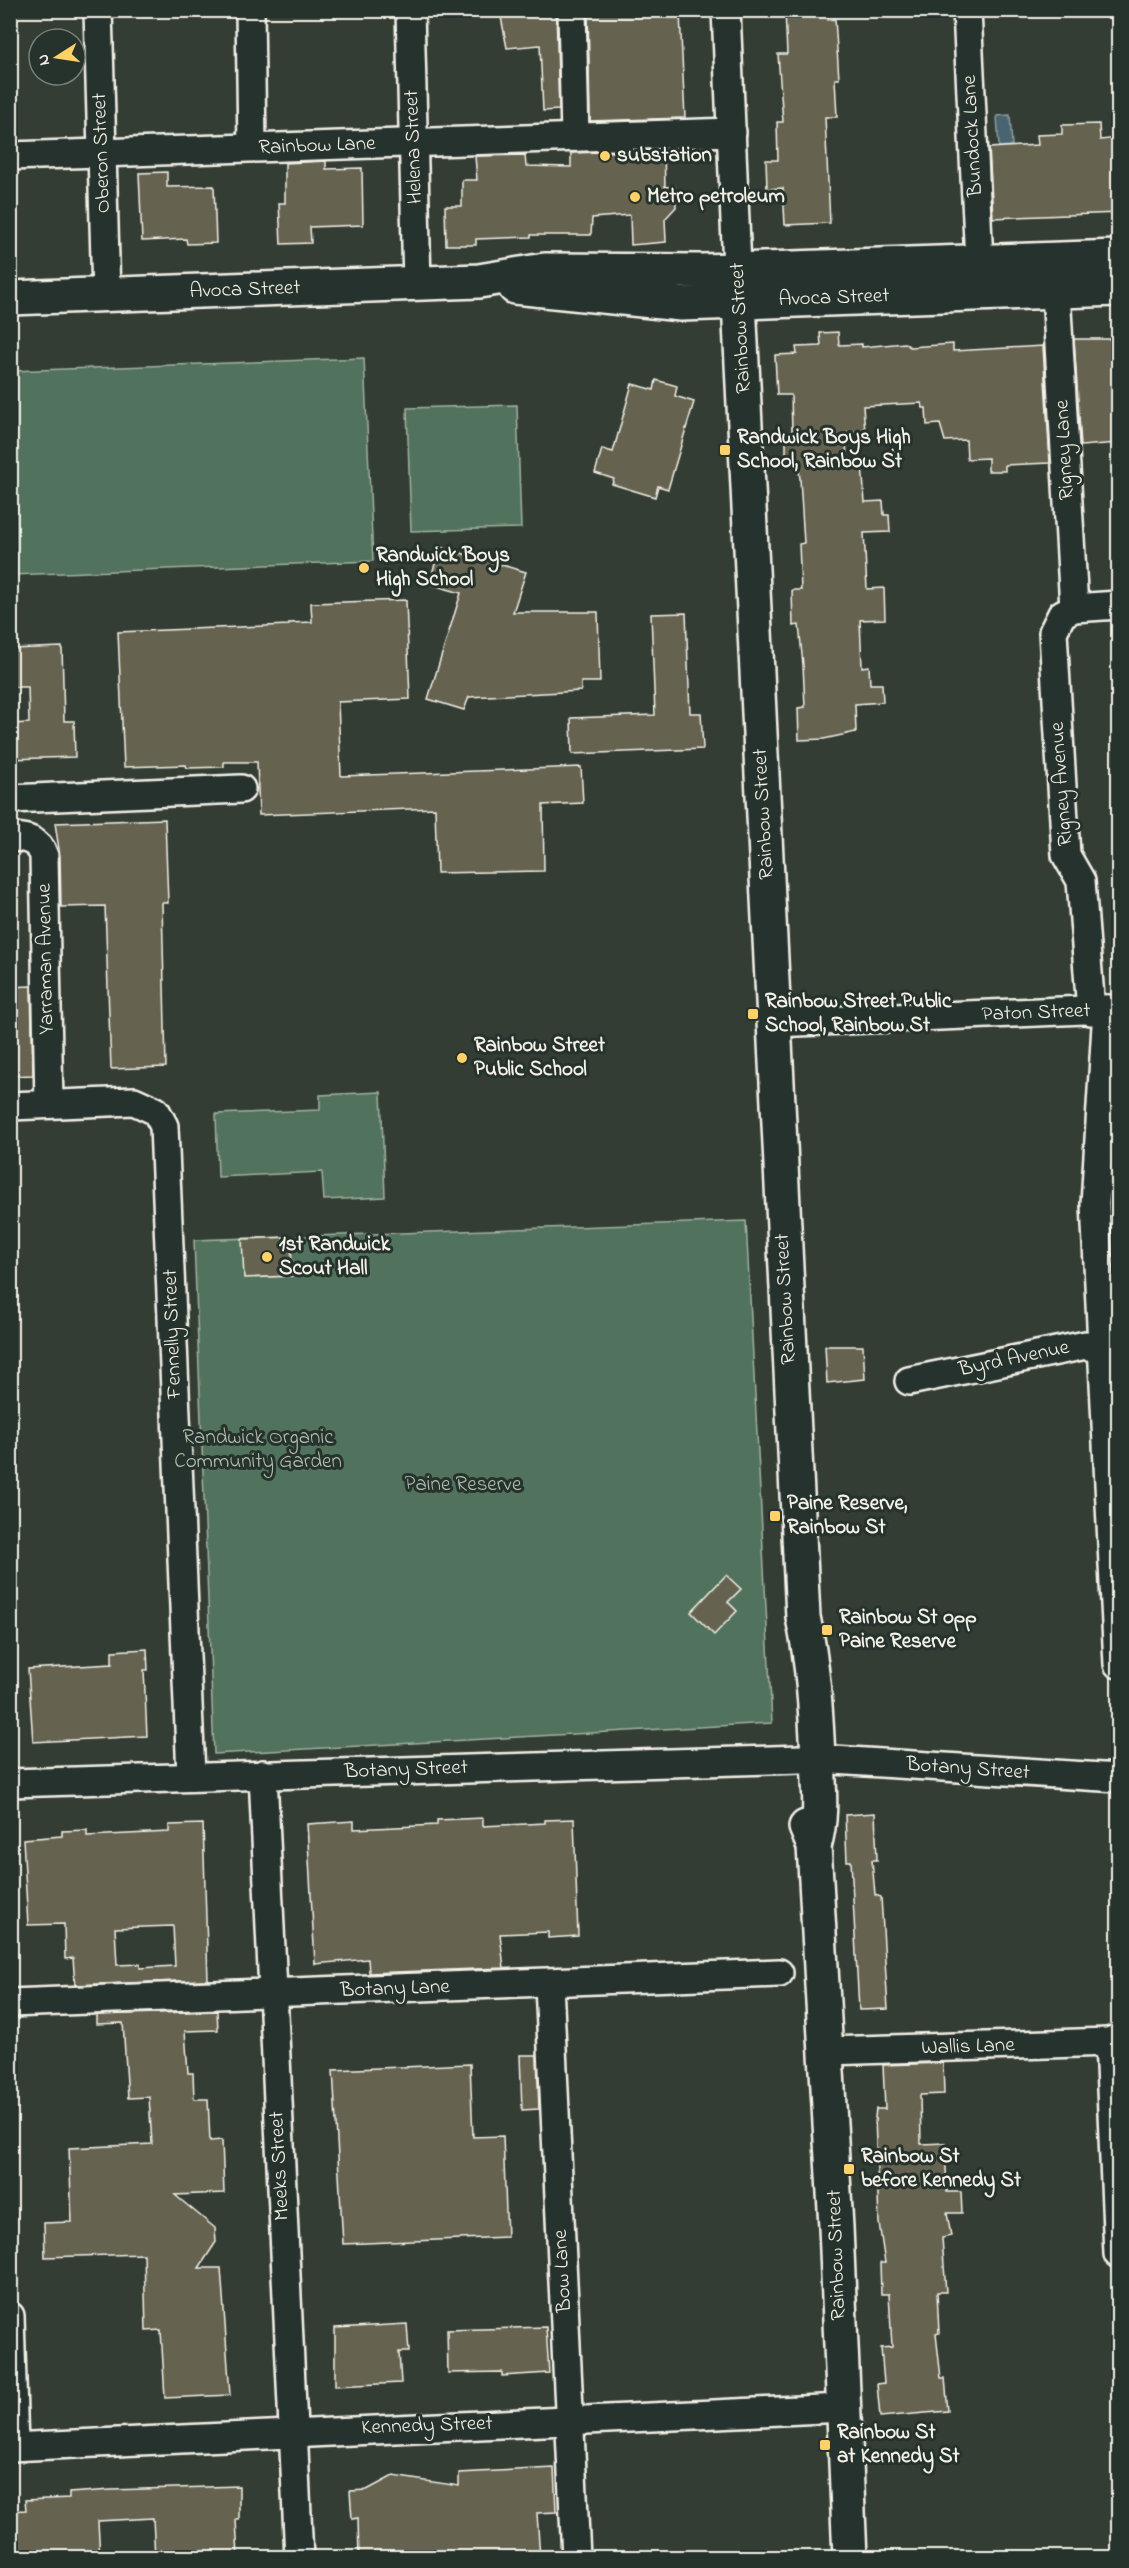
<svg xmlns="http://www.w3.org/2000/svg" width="1129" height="2568" font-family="'Indie Flower',sans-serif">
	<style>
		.green { fill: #51725c; stroke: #a2b2a2; stroke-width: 1.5 }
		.water { fill: #4a646f; stroke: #8e9c9f; stroke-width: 1.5 }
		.building { fill: #65644f; stroke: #f4f1e8; stroke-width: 1.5; fill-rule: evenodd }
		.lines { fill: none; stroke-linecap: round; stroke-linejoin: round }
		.minor-casing { stroke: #f4f1e8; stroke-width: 32 }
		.major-casing { stroke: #f4f1e8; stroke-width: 38 }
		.minor { stroke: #26332d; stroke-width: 27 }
		.major { stroke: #26332d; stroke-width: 33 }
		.poi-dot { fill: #ffd166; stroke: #26332d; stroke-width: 2 }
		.labels { text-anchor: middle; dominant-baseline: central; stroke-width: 6; stroke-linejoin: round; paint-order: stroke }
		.street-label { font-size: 21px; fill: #f4f1e8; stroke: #26332d }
		.poi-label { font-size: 21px; font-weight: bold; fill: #f4f1e8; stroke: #26332d; text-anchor: start }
		.park-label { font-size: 21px; fill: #b3beb0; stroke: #26332d }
	</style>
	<rect width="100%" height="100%" fill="#333d34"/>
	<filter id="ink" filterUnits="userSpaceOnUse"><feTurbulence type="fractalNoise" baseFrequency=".0167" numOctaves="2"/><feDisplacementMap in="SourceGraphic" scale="12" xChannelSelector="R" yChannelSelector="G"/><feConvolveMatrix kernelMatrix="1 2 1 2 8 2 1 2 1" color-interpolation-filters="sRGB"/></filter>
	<g filter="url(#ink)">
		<g class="green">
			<polygon points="364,358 373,561 11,575 11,371"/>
			<polygon points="517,405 521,528 411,531 407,408"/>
			<polygon points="381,1092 385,1197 324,1200 322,1172 218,1177 216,1114 320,1110 320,1095"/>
			<polygon points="746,1221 772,1723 214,1754 194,1240"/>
		</g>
		<polygon class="water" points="1010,115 1012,146 999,147 997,116"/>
		<g class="building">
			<polygon points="539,10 556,10 559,110 543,111 540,45 507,48 500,12"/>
			<polygon points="588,10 670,10 670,15 680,14 685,118 590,121"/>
			<polygon points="785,10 828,10 828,20 835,19 839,79 835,79 837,117 825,117 830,223 785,225 783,188 767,189 766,160 778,160 777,122 783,122 778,54 787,54"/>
			<polygon points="1099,124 1100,140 1119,138 1119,213 993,218 989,148 1038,145 1037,135 1062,134 1062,125"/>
			<polygon points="664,150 665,187 675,186 676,207 665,219 666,242 631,245 630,215 592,218 591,235 531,235 531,237 476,239 476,245 446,245 445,206 462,206 462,180 477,180 475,156 525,155 526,166 571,167 571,153"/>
			<polygon points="326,161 326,169 362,168 363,225 310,227 311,243 281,244 279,203 285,203 285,163"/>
			<polygon points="167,172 167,187 214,186 216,243 187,244 186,239 142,241 139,173"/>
			<polygon points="838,332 839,345 862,344 862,347 905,343 910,347 953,344 953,351 1043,346 1050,463 1005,465 1005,471 988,471 988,458 967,459 966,440 945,441 940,424 927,425 926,408 923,408 922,403 863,406 865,431 846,433 847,466 862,465 865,502 883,501 884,515 889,515 890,532 864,533 867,589 884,588 885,619 860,620 862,667 869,666 870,684 882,684 883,702 855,704 856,732 824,739 799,740 798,708 805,707 803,665 799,625 793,626 792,590 801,590 799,544 804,543 800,479 797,454 786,454 786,433 792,432 791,395 777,395 775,355 797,354 796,347 821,346 820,333"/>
			<polygon points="1074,339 1119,339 1118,443 1081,446"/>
			<polygon points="656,380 677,386 675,396 694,402 668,489 658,486 655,497 612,484 614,479 595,473 602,449 613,452 632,384 654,390"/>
			<polygon points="440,547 526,572 513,612 598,612 600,682 581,682 581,691 469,697 464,710 428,699 461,593 429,584"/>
			<polygon points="406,600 410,699 338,702 341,776 581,767 583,803 543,805 544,871 437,873 435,808 259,815 257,762 224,762 224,767 187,768 186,765 124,767 118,632 289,625 289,623 312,622 311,603"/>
			<polygon points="686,613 690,713 701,713 703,749 572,754 571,718 655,715 651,614"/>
			<polygon points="62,647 64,721 74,721 75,757 10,759 10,724 29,723 28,687 10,687 10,649"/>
			<polygon points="165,819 168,903 162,903 166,1067 111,1069 105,906 61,907 60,856 55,823"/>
			<polygon points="31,986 33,1075 10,1076 10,987"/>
			<polygon points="291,1237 292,1276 244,1278 242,1239"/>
			<polygon points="825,1346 863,1346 865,1379 827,1383"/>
			<polygon points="726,1575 741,1589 728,1602 737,1611 714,1635 691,1612"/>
			<polygon points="147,1649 148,1670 144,1670 147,1736 33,1742 28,1669 112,1664 112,1651"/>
			<polygon points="875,1813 877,1860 872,1860 875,1895 881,1897 888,2009 859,2010 851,1861 847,1861 845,1815"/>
			<polygon points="483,1818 483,1826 545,1823 545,1820 574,1819 578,1936 548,1938 548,1932 500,1934 504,1968 369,1973 368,1959 315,1964 307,1824 354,1821 354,1829 437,1825 437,1820"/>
			<path d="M203,1824L208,1980L75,1985L73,1958L65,1959L64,1924L28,1925L23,1839L62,1836V1831L87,1830V1836L169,1832V1825ZM173,1926L175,1966L140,1968V1964L117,1965L115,1928Z"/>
			<polygon points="217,2011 218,2030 185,2031 188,2073 193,2073 194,2099 208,2099 210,2141 222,2140 224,2193 175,2195 215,2228 216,2242 199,2268 221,2268 230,2395 165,2398 161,2330 146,2331 144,2254 45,2257 44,2223 72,2222 69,2148 152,2144 149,2097 128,2098 123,2023 97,2024 97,2015"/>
			<polygon points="520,2055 537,2055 539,2109 522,2110"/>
			<polygon points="943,2063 944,2094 920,2095 921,2144 945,2143 947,2192 961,2192 962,2213 947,2213 951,2236 942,2238 946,2292 937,2292 939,2333 936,2334 941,2378 945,2378 948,2411 880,2417 877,2384 884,2383 881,2348 892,2347 889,2294 881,2294 880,2263 885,2263 879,2223 875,2117 876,2109 885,2109 883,2065"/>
			<polygon points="470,2064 473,2137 503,2136 507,2237 343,2244 333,2070"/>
			<polygon points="407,2324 409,2352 399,2352 401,2383 335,2386 335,2328"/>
			<polygon points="546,2327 549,2373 502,2376 502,2372 448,2373 447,2330"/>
			<polygon points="554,2468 556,2512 537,2513 540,2558 359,2558 358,2518 352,2519 350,2491 367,2490 393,2476 459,2486 459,2473"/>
			<polygon points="239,2486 239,2519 236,2519 238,2558 155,2558 153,2518 98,2521 100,2558 10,2558 10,2511 26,2510 25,2500 69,2498 69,2493 111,2490"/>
		</g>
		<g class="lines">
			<defs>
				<g id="minor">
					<polyline points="98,10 106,295"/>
					<polyline points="250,10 252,147"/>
					<polyline points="410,10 417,283"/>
					<polyline points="572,10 575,137"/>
					<polyline points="726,10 738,291"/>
					<polyline points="967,10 979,262"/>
					<polyline points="10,156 732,132"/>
					<polyline points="1056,292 1074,608"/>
					<polyline points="10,799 241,789"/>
					<path d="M10,837C26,837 39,840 44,856L49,1104"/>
					<polyline points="1107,1009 1095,1204 1118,1664"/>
					<polyline points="1091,1011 1081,881 1066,855 1053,632 1062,614 1074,608 1118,605"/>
					<polyline points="774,1023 1108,1009"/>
					<polyline points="10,1106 134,1101 156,1111 164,1126 191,1776"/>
					<polyline points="909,1381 1086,1345 1118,1355"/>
					<polyline points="818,1759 1118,1778"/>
					<polyline points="263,1774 299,2558"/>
					<polyline points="10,1783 801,1759"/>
					<polyline points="549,1984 576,2558"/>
					<polyline points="10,2003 779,1973"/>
					<polyline points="1118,2038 1109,2042 1118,2254"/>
					<polyline points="827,2051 1109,2042"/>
					<polyline points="10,2316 14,2447"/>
					<polyline points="10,2447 843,2408"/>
				</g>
				<g id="major">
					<polyline points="515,287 681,304 1118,289"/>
					<polyline points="10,298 479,281 545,270 702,271 1118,257"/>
					<path d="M739,302L803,1617C813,1664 816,1710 818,1759C819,1789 823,1816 814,1846"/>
					<polyline points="806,1827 814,1846 836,2227 850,2558"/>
				</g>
			</defs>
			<use href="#minor" class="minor-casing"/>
			<use href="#major" class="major-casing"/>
			<use href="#minor" class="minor"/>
			<use href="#major" class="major"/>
		</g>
	</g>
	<g class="poi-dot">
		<circle cx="605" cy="156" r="6"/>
		<circle cx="635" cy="197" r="6"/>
		<rect x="719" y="444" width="12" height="12" rx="3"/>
		<circle cx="364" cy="568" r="6"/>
		<rect x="747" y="1008" width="12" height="12" rx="3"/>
		<circle cx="462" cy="1058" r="6"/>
		<circle cx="267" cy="1257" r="6"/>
		<rect x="769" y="1510" width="12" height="12" rx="3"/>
		<rect x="821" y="1624" width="12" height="12" rx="3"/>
		<rect x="843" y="2163" width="12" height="12" rx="3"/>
		<rect x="819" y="2439" width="12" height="12" rx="3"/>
	</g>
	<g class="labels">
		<g class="street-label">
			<text transform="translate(973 136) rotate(-93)">Bundock Lane</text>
			<text transform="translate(317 146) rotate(-2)">Rainbow Lane</text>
			<text transform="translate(414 147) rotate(-92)">Helena Street</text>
			<text transform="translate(102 153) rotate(-92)">Oberon Street</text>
			<text transform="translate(245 290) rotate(-2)">Avoca Street</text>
			<text transform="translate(834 298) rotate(-2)">Avoca Street</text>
			<text transform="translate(741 328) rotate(-93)">Rainbow Street</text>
			<text transform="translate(1065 450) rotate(-93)">Rigney Lane</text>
			<text transform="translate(1062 784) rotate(-94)">Rigney Avenue</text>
			<text transform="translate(764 814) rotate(-93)">Rainbow Street</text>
			<text transform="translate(46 959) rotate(-91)">Yarraman Avenue</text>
			<text transform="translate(1036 1013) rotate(-2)">Paton Street</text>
			<text transform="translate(786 1299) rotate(-93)">Rainbow Street</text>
			<text transform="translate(173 1334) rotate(-92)">Fennelly Street</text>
			<text transform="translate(1014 1359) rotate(-12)">Byrd Avenue</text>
			<text transform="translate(968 1769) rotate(4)">Botany Street</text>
			<text transform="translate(406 1770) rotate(-2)">Botany Street</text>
			<text transform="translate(395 1989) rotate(-2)">Botany Lane</text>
			<text transform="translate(968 2047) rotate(-2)">Wallis Lane</text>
			<text transform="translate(280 2166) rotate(-93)">Meeks Street</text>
			<text transform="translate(837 2255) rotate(-92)">Rainbow Street</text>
			<text transform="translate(563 2271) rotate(-93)">Bow Lane</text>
			<text transform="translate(427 2426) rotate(-2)">Kennedy Street</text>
		</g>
		<g class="poi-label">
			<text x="617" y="156">substation</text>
			<text x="647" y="197">Metro petroleum</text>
			<text x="737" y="438">Randwick Boys High<tspan x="737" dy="24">School, Rainbow St</tspan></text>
			<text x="376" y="556">Randwick Boys<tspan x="376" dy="24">High School</tspan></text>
			<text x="765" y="1002">Rainbow Street Public<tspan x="765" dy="24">School, Rainbow St</tspan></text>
			<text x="474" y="1046">Rainbow Street<tspan x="474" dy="24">Public School</tspan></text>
			<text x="279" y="1245">1st Randwick<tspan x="279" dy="24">Scout Hall</tspan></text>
			<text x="787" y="1504">Paine Reserve,<tspan x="787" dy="24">Rainbow St</tspan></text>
			<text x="839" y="1618">Rainbow St opp<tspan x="839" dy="24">Paine Reserve</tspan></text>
			<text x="861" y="2157">Rainbow St<tspan x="861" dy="24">before Kennedy St</tspan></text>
			<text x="837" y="2433">Rainbow St<tspan x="837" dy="24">at Kennedy St</tspan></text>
		</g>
		<g class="park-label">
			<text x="258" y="1438">Randwick Organic<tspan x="258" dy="24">Community Garden</tspan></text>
			<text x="463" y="1485">Paine Reserve</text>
		</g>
	</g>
	<rect width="1129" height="2568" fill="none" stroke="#26332d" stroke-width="36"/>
	<rect x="18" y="18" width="1093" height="2532" fill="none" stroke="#f4f1e8" stroke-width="2" filter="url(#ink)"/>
	<g transform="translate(57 57) rotate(258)"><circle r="28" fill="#26332d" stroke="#787f78" stroke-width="1.5"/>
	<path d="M0-4.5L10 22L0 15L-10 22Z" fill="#ffd166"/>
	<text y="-9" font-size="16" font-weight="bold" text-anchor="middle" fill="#f4f1e8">N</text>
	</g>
</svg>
